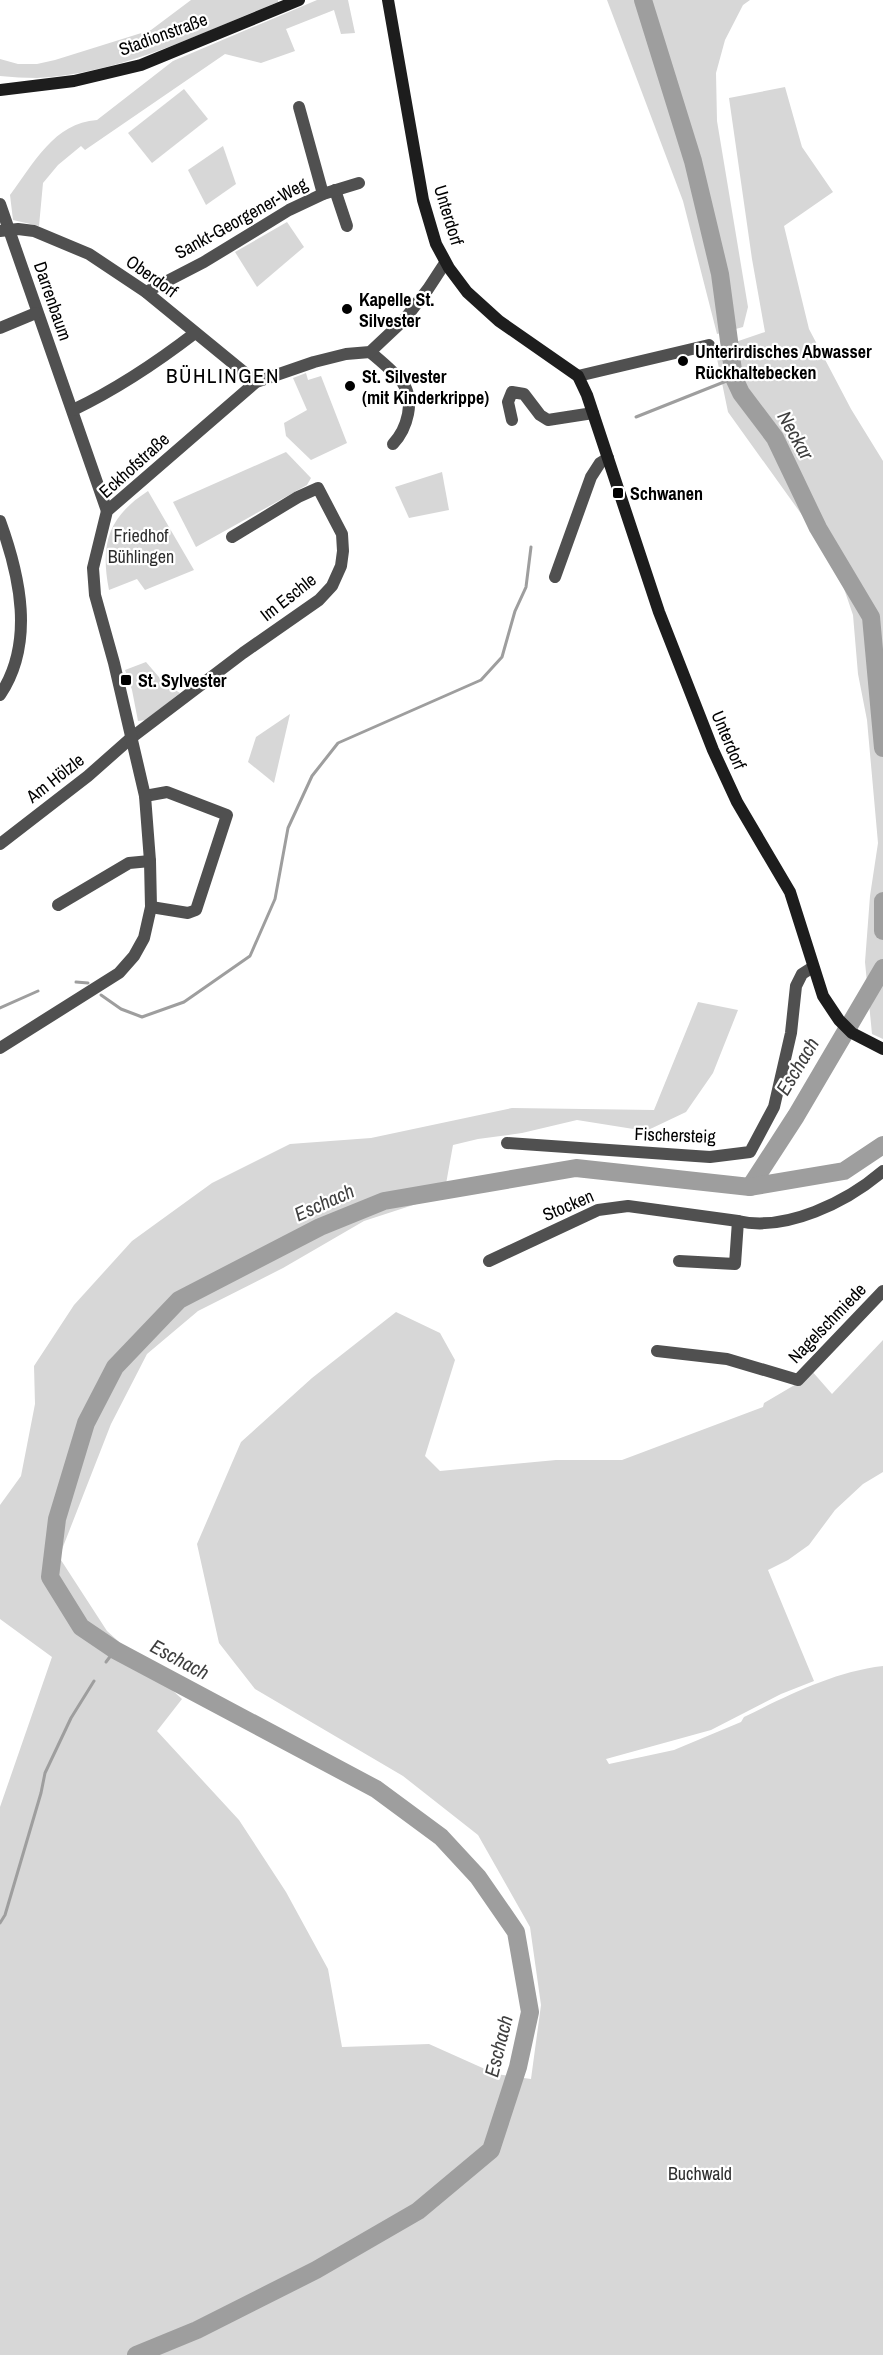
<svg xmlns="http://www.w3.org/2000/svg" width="883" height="2355" font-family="'Archivo Narrow',sans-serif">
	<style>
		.green { fill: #d7d7d7 }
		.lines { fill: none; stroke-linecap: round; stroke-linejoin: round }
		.stream { stroke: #9e9e9e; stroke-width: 3 }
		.river { stroke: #9e9e9e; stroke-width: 18 }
		.street { stroke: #505050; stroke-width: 12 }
		.secondary { stroke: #1d1d1d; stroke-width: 12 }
		.poi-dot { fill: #000; stroke: #fff; stroke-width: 2 }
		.labels { text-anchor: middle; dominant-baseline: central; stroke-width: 4.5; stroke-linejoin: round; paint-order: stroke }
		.street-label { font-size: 18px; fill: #000; stroke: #fff }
		.poi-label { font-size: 18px; font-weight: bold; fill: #000; stroke: #fff; text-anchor: start }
		.park-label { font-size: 18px; fill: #2e2e2e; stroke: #fff }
		.water-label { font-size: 20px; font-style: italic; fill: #3f3f3f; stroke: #fff }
		.quarter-label { font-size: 21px; letter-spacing: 1.5px; fill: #000; stroke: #fff }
	</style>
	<rect width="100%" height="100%" fill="#fff"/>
	<g class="green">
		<path d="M191,0H278V2C201,33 121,74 37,78C25,78 12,77 0,76V59L18,64H37L55,60L151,30Z"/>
		<path d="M317,0H348L355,33L341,34L334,10L286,29L295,51L261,63L225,54L85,150L81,146L58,165L43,183L39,226L13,220L10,195C34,163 54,123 97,120L173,61Z"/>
		<polygon points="607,0 750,0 743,5 725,40 716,73 717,121 748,307 743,327 717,334 683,201"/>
		<polygon points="785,87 802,147 833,192 784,226 809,329 851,409 883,461 883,1039 872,1034 865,962 870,896 878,843 867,720 858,674 853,615 840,577 807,522 728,412 715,349 765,332 752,259 729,98"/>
		<polygon points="184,89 208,119 152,163 128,133"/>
		<polygon points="223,146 236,184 206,205 188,170"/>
		<polygon points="287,222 304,247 257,287 235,252"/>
		<polygon points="306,373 308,380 321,376 347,443 311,460 286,436 284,423 307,410 293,378"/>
		<polygon points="286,452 311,478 307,485 196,547 173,502"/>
		<polygon points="442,472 449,510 409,518 395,487"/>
		<path d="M148,491L194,570L145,590L137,579L109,590C100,544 108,517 148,491Z"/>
		<polygon points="146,662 164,683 180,693 146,720 138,721 132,690 125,670"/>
		<polygon points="290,714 274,783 248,762 256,737"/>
		<path d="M698,1002L738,1010L713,1073L686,1112L646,1131L577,1120L522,1133L478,1139L453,1145L444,1195L364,1221L283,1268L198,1311L147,1354L111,1424L59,1557L107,1631L182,1699L157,1731L239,1820L286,1892L328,1969L342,2047L429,2044L496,2074L531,2079L541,2005L530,1927L478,1835L403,1776L255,1689L219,1643L197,1544L241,1442L312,1378L396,1312L440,1333L455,1360L425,1456L440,1471L556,1460H622L763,1407L764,1403L798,1383L811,1370L832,1394L883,1340V1472L863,1484L835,1510L809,1545L788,1560L768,1570L814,1681L781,1694L711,1730L606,1759L609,1764L674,1750L741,1722L744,1717C789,1695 833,1672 883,1666V2355H0V1807L52,1657L0,1619V1505L21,1476L35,1404L34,1366L74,1305L132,1241L212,1183L290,1144L371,1138L512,1108L654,1110Z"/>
	</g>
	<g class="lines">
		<g class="stream">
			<polyline points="636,417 734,378"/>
			<polyline points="76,982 88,983"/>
			<polyline points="101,995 121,1009 142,1017 184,1002 250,956 275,899 288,828 312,776 338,743 481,680 502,657 515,611 526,587 531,547"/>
			<polyline points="0,1008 38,991"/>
			<polyline points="106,1662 115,1650"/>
			<polyline points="0,1923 5,1915 41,1793 45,1773 71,1718 94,1681"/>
		</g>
		<g class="river">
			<polyline points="643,0 693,161 720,274 734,378 741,393 775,438 818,528 871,617 883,748"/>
			<polyline points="883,901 883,931"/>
			<polyline points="750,1187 796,1116 883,968"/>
			<polyline points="136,2355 197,2330 316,2270 418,2211 491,2150 518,2067 530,2012 516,1932 478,1877 441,1837 376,1789 115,1650 81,1627 50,1577 57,1519 86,1423 115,1367 179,1300 320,1227 384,1201 576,1168 750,1187 844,1171 883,1145"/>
		</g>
		<g class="street">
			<polyline points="299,107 323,194"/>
			<polyline points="335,190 347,226"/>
			<polyline points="0,204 107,511"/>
			<polyline points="0,231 18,229 34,231 89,254 146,292 256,382"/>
			<polyline points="146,292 204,262 289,210 323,194 359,183"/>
			<polyline points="0,328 36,313"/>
			<path d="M370,352C381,361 393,371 402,382C416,400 407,429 393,444"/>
			<polyline points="578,376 709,345"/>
			<path d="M73,410C117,389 156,363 195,333"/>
			<polyline points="512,420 508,402 512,392 524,394 540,415 548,420 593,413"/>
			<path d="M0,521C20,576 35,643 0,695"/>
			<polyline points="555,577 591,477 600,463 608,458"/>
			<polyline points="145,796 167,792 227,815 196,910 188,913 151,907"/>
			<polyline points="0,844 88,776 131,738 243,653 319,600 332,586 341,566 343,551 342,534 318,488 298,497 232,537"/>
			<polyline points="58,905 129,863 150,861"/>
			<polyline points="0,1048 119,973 134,956 144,938 151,907 150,861 145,796 114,663 95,595 93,568 107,511 256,382 314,362 346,354 370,352 404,320 428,289 445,263"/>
			<polyline points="507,1143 710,1157 750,1152 774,1107 791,1033 796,986 802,974 813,967"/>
			<polyline points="489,1261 598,1210 628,1206 738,1221"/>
			<path d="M679,1261L735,1264L738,1221C786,1232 847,1202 883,1171"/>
			<polyline points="657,1351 727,1359 798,1380 883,1291"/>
		</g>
		<g class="secondary">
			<polyline points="388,0 423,200 436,244 449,268 467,292 499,321 578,376 587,395 659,612 713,750 737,802 790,892 823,996 839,1020 852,1033 883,1049"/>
			<polyline points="0,90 74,81 141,65 299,0"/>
		</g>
	</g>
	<g class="poi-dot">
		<circle cx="347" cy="309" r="6"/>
		<circle cx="683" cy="361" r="6"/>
		<circle cx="350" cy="386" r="6"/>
		<rect x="612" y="487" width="12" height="12" rx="3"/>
		<rect x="120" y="674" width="12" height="12" rx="3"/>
	</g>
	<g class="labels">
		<g class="street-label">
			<text transform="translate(163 34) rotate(-20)">Stadionstraße</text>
			<text transform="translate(449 215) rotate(73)">Unterdorf</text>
			<text transform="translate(241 218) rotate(-29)">Sankt-Georgener-Weg</text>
			<text transform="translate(152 276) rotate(36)">Oberdorf</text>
			<text transform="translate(53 301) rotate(71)">Darrenbaum</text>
			<text transform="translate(134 465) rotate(-42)">Eckhofstraße</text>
			<text transform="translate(288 597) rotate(-38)">Im Eschle</text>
			<text transform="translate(729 740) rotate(67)">Unterdorf</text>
			<text transform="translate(55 778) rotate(-38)">Am Hölzle</text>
			<text transform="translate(675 1135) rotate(2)">Fischersteig</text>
			<text transform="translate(568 1205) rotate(-23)">Stocken</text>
			<text transform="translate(827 1323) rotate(-46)">Nagelschmiede</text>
		</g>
		<g class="poi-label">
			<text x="359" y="299">Kapelle St.<tspan x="359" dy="21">Silvester</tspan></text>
			<text x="695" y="351">Unterirdisches Abwasser<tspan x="695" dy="21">Rückhaltebecken</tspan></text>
			<text x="362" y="376">St. Silvester<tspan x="362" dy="21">(mit Kinderkrippe)</tspan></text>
			<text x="630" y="493">Schwanen</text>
			<text x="138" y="680">St. Sylvester</text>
		</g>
		<g class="park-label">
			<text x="141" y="535">Friedhof<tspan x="141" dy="21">Bühlingen</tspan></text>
			<text x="700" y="2173">Buchwald</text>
		</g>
		<g class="water-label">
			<text transform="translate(796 435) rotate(61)">Neckar</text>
			<text transform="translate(797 1066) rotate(-59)">Eschach</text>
			<text transform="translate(324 1202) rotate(-24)">Eschach</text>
			<text transform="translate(180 1659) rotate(28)">Eschach</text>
			<text transform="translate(498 2046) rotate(-76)">Eschach</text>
		</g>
		<g class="quarter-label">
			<text x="223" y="375">BÜHLINGEN</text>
		</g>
	</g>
</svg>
